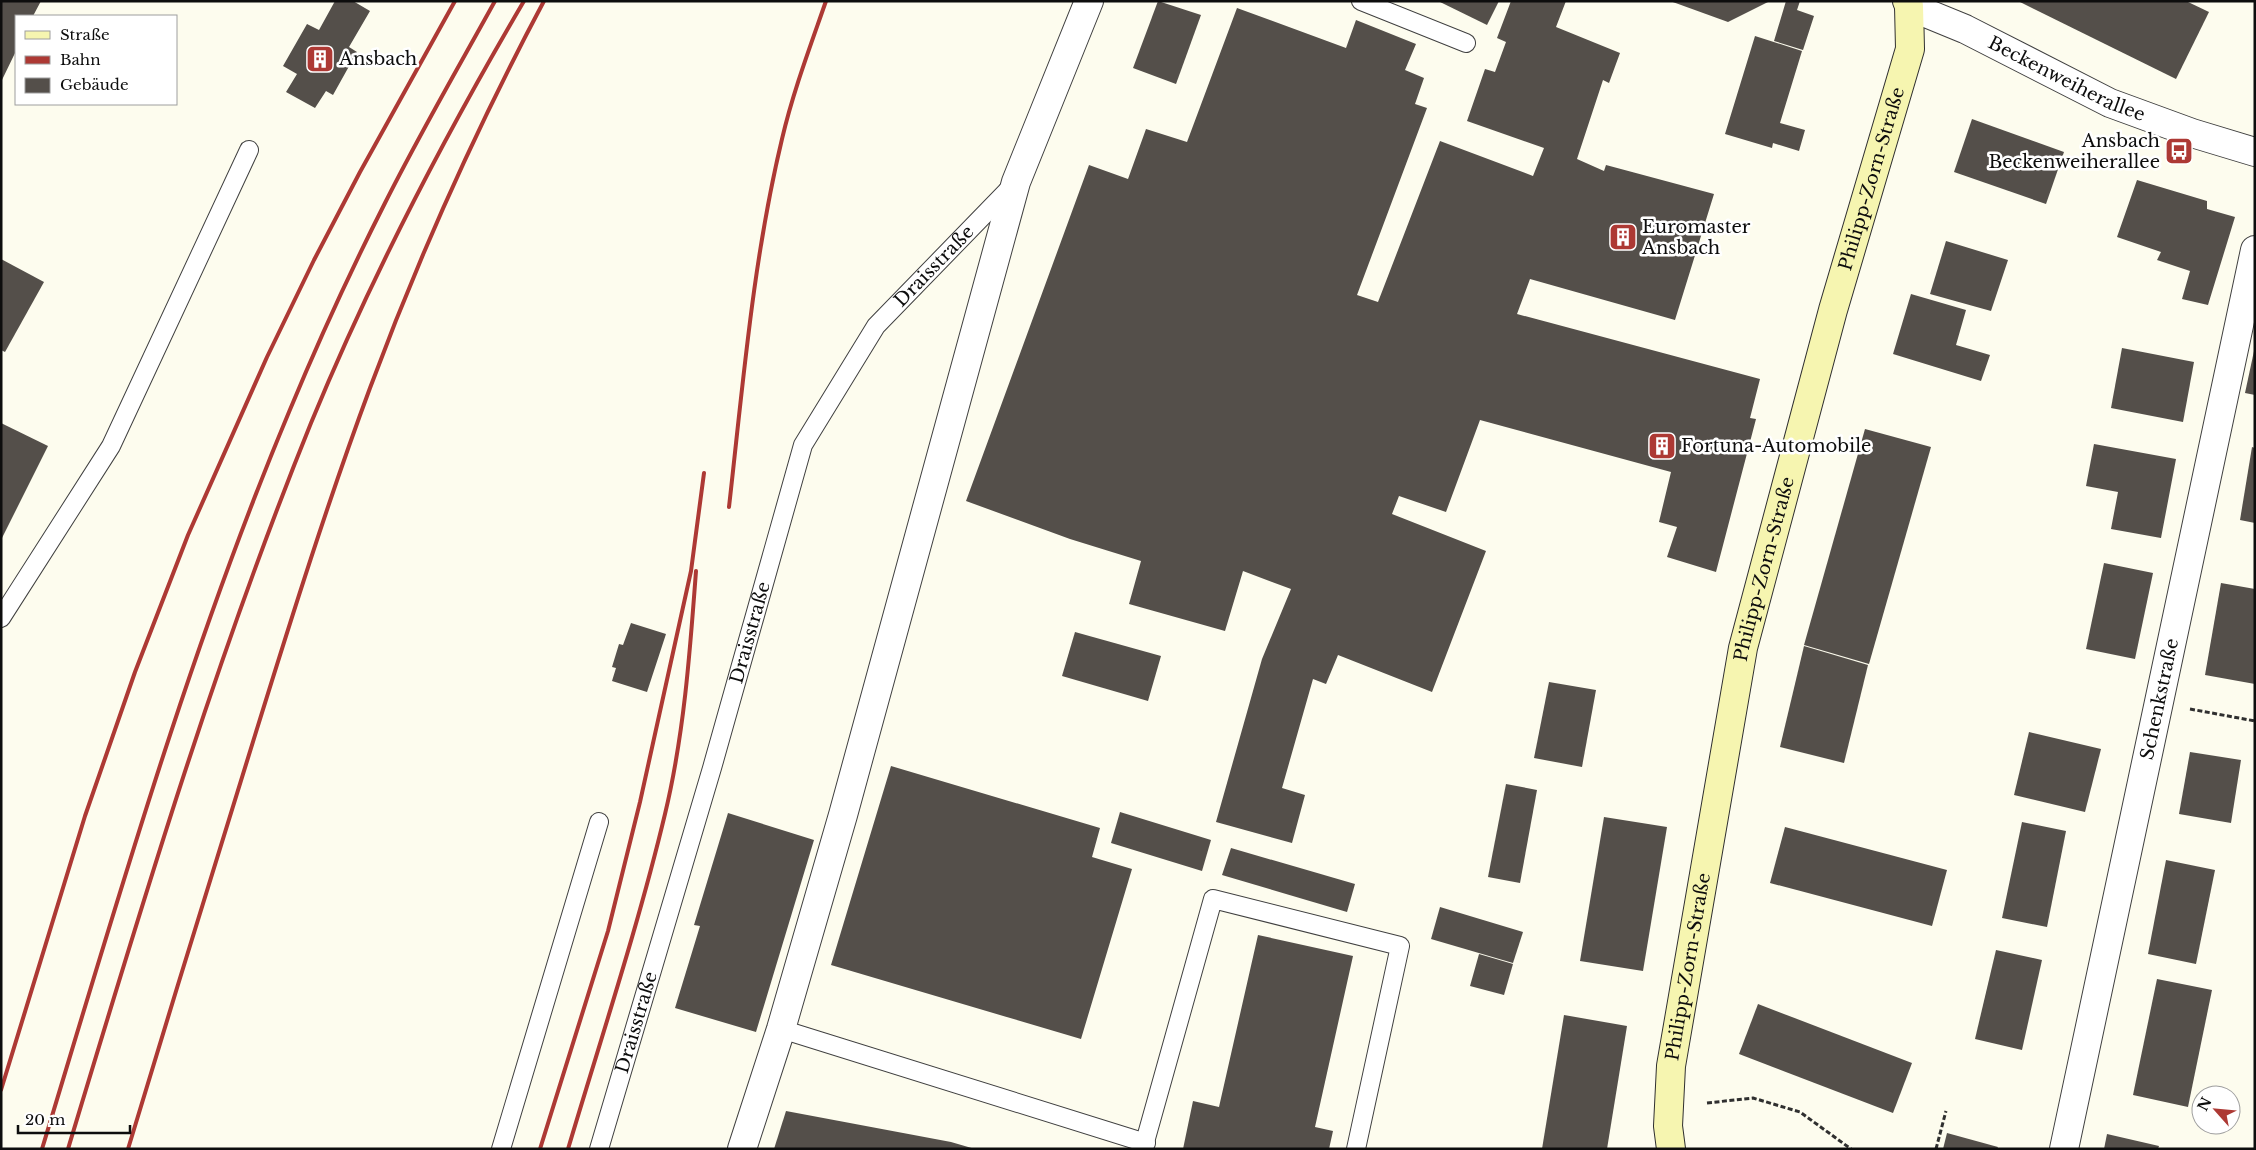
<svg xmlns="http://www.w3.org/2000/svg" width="2256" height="1150" font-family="'Libre Baskerville',serif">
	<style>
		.building { fill: #544f4a }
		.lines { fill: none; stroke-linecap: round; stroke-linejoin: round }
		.service-casing { stroke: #404040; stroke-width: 20 }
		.minor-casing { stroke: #404040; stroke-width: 30 }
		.secondary-casing { stroke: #2f2f2f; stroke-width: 30 }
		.path { stroke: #2f2f2f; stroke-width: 3; stroke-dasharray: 5 2.5; stroke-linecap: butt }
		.service { stroke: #fff; stroke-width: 18 }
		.minor { stroke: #fff; stroke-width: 28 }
		.secondary { stroke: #f6f5b0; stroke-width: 28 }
		.rail { stroke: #ad3934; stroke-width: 4 }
		.labels { text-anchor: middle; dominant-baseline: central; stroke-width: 5; stroke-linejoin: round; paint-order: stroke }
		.poi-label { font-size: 18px; fill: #0d0d0d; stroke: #fff; text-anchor: start }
		.street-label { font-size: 18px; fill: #0d0d0d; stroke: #fff }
	</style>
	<rect width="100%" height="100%" fill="#fdfcee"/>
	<g class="building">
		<polygon points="1,1 41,1 33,16 16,16 16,51 1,82"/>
		<polygon points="335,1 353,1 370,11 349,47 357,52 333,95 326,91 315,108 286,92 297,74 283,66 307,24 319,30"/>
		<polygon points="1158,1 1201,15 1176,84 1133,68"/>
		<polygon points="1438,1 1499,1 1487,25"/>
		<polygon points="1511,1 1566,1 1556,27 1620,53 1609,83 1603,80 1577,159 1604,171 1606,165 1714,194 1675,320 1530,279 1517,314 1760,379 1750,418 1756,419 1716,572 1667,557 1677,527 1659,522 1671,472 1480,420 1446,512 1399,496 1392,514 1486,551 1432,692 1338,655 1326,684 1313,679 1282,788 1305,795 1292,843 1216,822 1262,659 1291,589 1243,571 1225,631 1129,604 1141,561 1070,539 966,501 1089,165 1128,179 1146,129 1187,142 1237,8 1346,48 1356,20 1416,44 1405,70 1424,78 1415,104 1427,108 1357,295 1378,302 1440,141 1533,176 1544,148 1467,121 1485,69 1495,72 1506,42 1497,38"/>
		<polygon points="1670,1 1770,1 1728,22"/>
		<polygon points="1786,1 1800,1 1797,10 1814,16 1803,50 1774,41"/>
		<polygon points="2018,1 2186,1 2209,12 2176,79"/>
		<polygon points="1755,36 1802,51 1780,123 1805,130 1799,151 1773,143 1772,148 1725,134"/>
		<polygon points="1972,119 2064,152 2046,204 1954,172"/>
		<polygon points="2137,180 2207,201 2207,209 2235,217 2208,305 2182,299 2190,271 2157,260 2161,252 2117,237"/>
		<polygon points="1946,241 2008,260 1991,311 1930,294"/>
		<polygon points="1,259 44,282 5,352 1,350"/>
		<polygon points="1911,294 1966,310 1956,345 1990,355 1981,381 1893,354"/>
		<polygon points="2122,348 2194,362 2183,422 2111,408"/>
		<polygon points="2254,351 2255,351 2255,395 2245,393"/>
		<polygon points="1,423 48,446 1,540"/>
		<polygon points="1865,429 1931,447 1869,664 1804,645"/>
		<polygon points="2094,444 2176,459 2161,538 2111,529 2118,492 2086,486"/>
		<polygon points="2252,447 2255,448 2255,523 2240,520"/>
		<polygon points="2104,563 2153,573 2135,659 2086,649"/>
		<polygon points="2221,583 2255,589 2255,684 2205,675"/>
		<polygon points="631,623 666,634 647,692 612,681 616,668 612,667 619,644 623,645"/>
		<polygon points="1075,632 1161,656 1148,701 1062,676"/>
		<polygon points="1804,646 1868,665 1844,763 1780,747"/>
		<polygon points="1549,682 1596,690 1582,767 1534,758"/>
		<polygon points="2029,732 2101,749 2085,812 2014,795"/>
		<polygon points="2190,752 2241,760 2231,823 2179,814"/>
		<polygon points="891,766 1100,828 1092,857 1132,869 1081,1039 831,965"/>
		<polygon points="1506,784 1537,790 1520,883 1488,877"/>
		<polygon points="1120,812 1211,840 1202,871 1111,843"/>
		<polygon points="728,813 814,840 756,1032 675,1008 700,926 694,925"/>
		<polygon points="1604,817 1667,827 1643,971 1580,961"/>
		<polygon points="2022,822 2066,831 2047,927 2002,918"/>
		<polygon points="1785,827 1947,870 1932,926 1770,883"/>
		<polygon points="1231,848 1355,884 1347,912 1222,875"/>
		<polygon points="2166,860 2215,870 2196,964 2148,954"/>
		<polygon points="1440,907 1523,932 1513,963 1431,939"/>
		<polygon points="1258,935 1353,956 1315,1127 1333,1131 1329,1149 1183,1149 1193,1101 1219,1107"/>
		<polygon points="1996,950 2042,960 2022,1050 1975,1039"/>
		<polygon points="1479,954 1513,964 1504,995 1470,986"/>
		<polygon points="2157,979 2212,990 2188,1107 2133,1095"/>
		<polygon points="1758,1004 1912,1063 1893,1113 1739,1054"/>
		<polygon points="1564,1015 1627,1026 1607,1149 1542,1149"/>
		<polygon points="786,1111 951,1142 975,1149 774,1149"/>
		<polygon points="1947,1133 1998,1147 1997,1149 1943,1149"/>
		<polygon points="2107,1134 2159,1146 2158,1149 2104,1149"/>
	</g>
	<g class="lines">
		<defs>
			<g id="service">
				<polyline points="1361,1 1466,43"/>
				<polyline points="1,618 111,446 249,150"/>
				<polyline points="781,1029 1146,1143"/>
				<polyline points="501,1149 599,822"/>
				<path id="s1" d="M599,1149L712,768L803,445L876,326L1012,186"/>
				<polyline points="1143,1149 1213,899 1400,946 1356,1149"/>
			</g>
			<g id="minor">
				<path id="s2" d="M1909,6L1965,29L2110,103L2192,133L2255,152"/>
				<polyline points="742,1149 781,1029 843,815 1016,182 1089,1"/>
				<path id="s3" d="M2064,1149L2255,250"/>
			</g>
			<g id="secondary">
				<path id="s4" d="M1671,1149L1668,1126L1671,1066L1743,648L1833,310L1910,49L1909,6L1907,1"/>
			</g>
		</defs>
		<use href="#service" class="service-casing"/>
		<use href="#minor" class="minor-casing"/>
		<use href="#secondary" class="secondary-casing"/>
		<g class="path">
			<polyline points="2190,709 2255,721"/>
			<polyline points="1707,1103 1753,1098 1800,1112 1851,1149"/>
			<polyline points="1936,1149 1946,1111"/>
		</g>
		<use href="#service" class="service"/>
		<use href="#minor" class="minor"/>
		<use href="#secondary" class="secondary"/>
		<g class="rail">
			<path d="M729,507C743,384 753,260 782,139C793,92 810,47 826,1"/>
			<polyline points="1,1090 85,816 135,672 188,535 267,357 314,260 360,172 455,1"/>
			<path d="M42,1149C117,902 189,651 289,412C318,342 350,272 385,203C419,135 458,68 495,1"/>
			<path d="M68,1149C142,904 215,660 311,423C371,277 444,137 524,1"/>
			<path d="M128,1149C170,1010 213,870 256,732C292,616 328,501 370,388C419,256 478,125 544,1"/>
			<polyline points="540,1149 608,931 640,802 691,571 704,473"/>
			<path d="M568,1149C601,1038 638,927 665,814C684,735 690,652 696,571"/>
		</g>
	</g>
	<defs>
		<symbol id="building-square" viewBox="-11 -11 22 22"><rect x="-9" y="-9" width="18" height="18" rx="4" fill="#ad3934" stroke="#fff"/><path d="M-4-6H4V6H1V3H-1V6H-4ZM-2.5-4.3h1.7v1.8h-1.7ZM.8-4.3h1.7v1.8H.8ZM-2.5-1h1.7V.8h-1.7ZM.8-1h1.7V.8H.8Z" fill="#fff"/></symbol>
		<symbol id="bus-square" viewBox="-11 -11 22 22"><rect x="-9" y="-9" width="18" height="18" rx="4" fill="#ad3934" stroke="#fff"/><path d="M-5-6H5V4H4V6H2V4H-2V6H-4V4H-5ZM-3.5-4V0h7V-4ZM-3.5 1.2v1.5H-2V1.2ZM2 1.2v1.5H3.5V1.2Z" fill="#fff"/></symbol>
	</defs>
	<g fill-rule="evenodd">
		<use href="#building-square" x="304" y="43" width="32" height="32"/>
		<use href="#bus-square" x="2163" y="135" width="32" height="32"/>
		<use href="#building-square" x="1607" y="221" width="32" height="32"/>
		<use href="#building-square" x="1646" y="430" width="32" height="32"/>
	</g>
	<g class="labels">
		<g class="poi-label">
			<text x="339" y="59">Ansbach</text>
			<text x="2160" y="141" text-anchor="end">Ansbach<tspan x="2160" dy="21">Beckenweiherallee</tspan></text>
			<text x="1642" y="227">Euromaster<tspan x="1642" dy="21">Ansbach</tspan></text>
			<text x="1681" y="446">Fortuna-Automobile</text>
		</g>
		<g class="street-label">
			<text stroke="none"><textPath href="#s2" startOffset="174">Beckenweiherallee</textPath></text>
			<text stroke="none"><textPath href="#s4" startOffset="994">Philipp-Zorn-Straße</textPath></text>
			<text stroke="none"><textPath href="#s1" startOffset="956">Draisstraße</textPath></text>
			<text stroke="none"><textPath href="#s4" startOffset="589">Philipp-Zorn-Straße</textPath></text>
			<text stroke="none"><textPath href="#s1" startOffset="538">Draisstraße</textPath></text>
			<text stroke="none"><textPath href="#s3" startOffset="460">Schenkstraße</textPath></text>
			<text stroke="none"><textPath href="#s4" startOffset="184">Philipp-Zorn-Straße</textPath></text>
			<text stroke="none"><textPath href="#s1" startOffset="132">Draisstraße</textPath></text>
		</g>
	</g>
	<rect width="2256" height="1150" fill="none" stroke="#0d0d0d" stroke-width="5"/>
	<rect x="15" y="15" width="162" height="90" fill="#ffffff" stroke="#9e9e9e"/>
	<rect x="25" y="31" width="25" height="8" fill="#f6f5b0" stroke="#9e9e9e"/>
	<text x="60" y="40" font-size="15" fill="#0d0d0d">Straße</text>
	<rect x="25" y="56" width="25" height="8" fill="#ad3934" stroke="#9e9e9e"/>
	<text x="60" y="65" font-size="15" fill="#0d0d0d">Bahn</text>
	<rect x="25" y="78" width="25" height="15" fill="#544f4a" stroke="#9e9e9e"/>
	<text x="60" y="90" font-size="15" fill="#0d0d0d">Gebäude</text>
	<g transform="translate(2216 1110) rotate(297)"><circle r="24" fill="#ffffff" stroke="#9e9e9e"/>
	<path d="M0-4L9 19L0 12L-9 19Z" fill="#ad3934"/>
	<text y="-8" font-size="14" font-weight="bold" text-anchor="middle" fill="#0d0d0d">N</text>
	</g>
	<path d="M18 1125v8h112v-8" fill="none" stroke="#0d0d0d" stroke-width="2.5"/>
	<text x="25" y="1125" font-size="15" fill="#0d0d0d" stroke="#ffffff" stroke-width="4" paint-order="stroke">20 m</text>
</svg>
